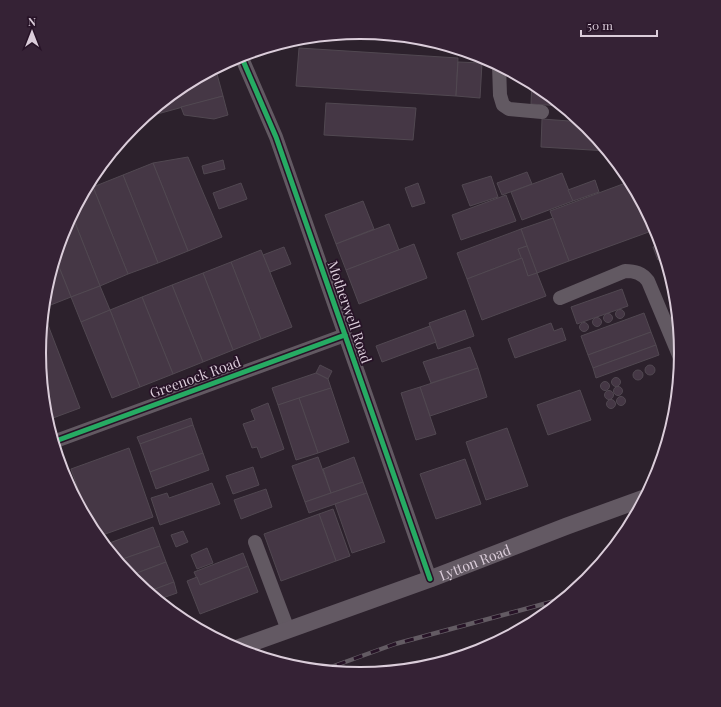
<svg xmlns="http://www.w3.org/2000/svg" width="721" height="707" font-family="'Playfair Display',serif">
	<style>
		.building { fill: #453745; stroke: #514851 }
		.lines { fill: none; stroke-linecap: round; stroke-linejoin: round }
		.minor { stroke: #625962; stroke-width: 14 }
		.major { stroke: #635963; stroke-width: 17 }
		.rail-casing { stroke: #635b63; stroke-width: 4.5 }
		.rail { stroke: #271327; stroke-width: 3; stroke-dasharray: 9; stroke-linecap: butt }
		.cycleway-casing { stroke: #271327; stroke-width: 8 }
		.cycleway { stroke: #26ab63; stroke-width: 5 }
		.labels { text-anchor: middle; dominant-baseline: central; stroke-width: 3.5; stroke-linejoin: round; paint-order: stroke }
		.street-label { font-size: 14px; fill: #dbcdda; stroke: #271327 }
		.rim { fill: none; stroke: #dbcdda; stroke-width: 2 }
	</style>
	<rect width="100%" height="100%" fill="#2c212c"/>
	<g class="building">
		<polygon points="385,34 419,38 385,38"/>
		<polygon points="299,48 458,58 456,96 296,86"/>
		<polygon points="458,62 482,63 480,98 456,96"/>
		<polygon points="215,68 217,74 193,80"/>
		<polygon points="217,74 223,96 161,113 147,115 182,86 193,80"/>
		<polygon points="532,82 539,86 563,106 531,104"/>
		<polygon points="223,96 228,115 214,119 184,115 181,107"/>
		<polygon points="326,103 416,108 413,140 324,135"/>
		<polygon points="542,119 583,122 588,126 608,151 541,147"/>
		<polygon points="188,157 222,237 188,251 153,163"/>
		<polygon points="223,160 225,169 204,174 202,166"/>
		<polygon points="153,163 188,251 158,263 123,175"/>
		<polygon points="527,172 532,184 502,195 497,183"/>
		<polygon points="562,173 573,201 522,220 511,192"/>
		<polygon points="123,175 158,263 128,274 93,187"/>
		<polygon points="491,176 498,197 470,206 462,185"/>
		<polygon points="595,180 599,192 573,201 568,190"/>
		<polygon points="631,181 657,229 569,261 550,211"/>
		<polygon points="241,183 247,199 219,209 213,193"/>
		<polygon points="418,183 425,203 412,207 405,188"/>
		<polygon points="93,187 128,274 100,286 72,215 85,190"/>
		<polygon points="506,195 516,221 461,240 452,215"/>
		<polygon points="363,201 374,229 336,244 325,215"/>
		<polygon points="72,215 100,286 71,297 55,257 64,230"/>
		<polygon points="553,218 569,261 537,273 521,229"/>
		<polygon points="389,224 399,250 346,270 336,244"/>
		<polygon points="521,229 527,246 518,249 522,258 467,279 457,253"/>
		<polygon points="414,244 427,278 359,304 346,270"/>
		<polygon points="662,244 666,257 658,260 653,247"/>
		<polygon points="527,246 537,273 528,276 518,249"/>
		<polygon points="284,247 291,264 270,272 263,255"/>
		<polygon points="261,250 292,327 261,339 231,262"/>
		<polygon points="55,257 71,297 43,308 45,291"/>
		<polygon points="522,258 528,276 537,273 546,296 482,320 467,279"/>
		<polygon points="231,262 261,339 233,350 203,273"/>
		<polygon points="203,273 233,350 203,362 172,285"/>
		<polygon points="172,285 203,362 173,374 142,297"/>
		<polygon points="100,286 110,310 81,322 71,297"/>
		<polygon points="622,289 628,306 577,324 571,307"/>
		<polygon points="142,297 173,374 140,387 110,310"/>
		<circle cx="620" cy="314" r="4.5"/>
		<polygon points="110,310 140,387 112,398 81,322"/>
		<polygon points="465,310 474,336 438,349 429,323"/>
		<polygon points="43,312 80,408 53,418 43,393 39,353"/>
		<polygon points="644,313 651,332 588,355 581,336"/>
		<circle cx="608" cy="318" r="4.5"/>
		<circle cx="597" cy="322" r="4.5"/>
		<circle cx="584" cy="327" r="4.5"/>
		<polygon points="551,323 554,331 562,328 566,340 515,358 508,339"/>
		<polygon points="430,326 436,342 382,362 376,346"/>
		<polygon points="651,332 656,345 593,368 588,355"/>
		<polygon points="656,345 659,355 596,378 593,368"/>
		<polygon points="470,347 478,368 431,383 423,362"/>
		<circle cx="650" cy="370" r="5"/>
		<polygon points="320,365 332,371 328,379 316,373"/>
		<polygon points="478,368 487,397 430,416 420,387"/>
		<circle cx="638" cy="375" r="5"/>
		<polygon points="316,373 328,379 331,388 278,405 272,388"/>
		<circle cx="616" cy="382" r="4.5"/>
		<circle cx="605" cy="386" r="4.5"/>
		<circle cx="618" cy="391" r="4.5"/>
		<polygon points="420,387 436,434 416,440 401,393"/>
		<polygon points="331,388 349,442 318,453 299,398"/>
		<polygon points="580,390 591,420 548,435 537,405"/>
		<circle cx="609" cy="395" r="4.5"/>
		<polygon points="43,393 53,418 47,421 45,416"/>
		<circle cx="621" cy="401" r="4.5"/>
		<polygon points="299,398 318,453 296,460 278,405"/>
		<circle cx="611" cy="404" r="4.5"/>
		<polygon points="268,403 284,449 261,458 257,447 252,448 243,424 255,420 251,410"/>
		<polygon points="191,418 193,425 140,444 137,437"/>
		<polygon points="193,425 203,453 150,472 140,444"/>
		<polygon points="507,428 528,486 486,500 466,442"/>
		<polygon points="129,448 153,517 97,537 94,533 71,469"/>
		<polygon points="203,453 209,470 156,489 150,472"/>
		<polygon points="318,457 331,493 305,502 292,466"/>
		<polygon points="354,457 363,482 331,493 323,469"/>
		<polygon points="465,459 481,504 436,519 420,474"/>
		<polygon points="253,467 259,485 233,494 226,476"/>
		<polygon points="363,482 367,493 309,513 305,502"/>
		<polygon points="212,483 220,504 160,525 151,498 167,493 169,498"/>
		<polygon points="266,489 272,507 241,519 234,500"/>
		<polygon points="367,493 385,542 352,553 335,504"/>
		<polygon points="333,509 350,556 336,561 319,514"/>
		<polygon points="319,514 336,561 281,581 264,534"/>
		<polygon points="153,527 160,546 117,561 104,545"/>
		<polygon points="183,531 188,542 176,547 171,535"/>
		<polygon points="160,546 166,562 129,576 117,561"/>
		<polygon points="207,548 213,563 197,569 191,555"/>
		<polygon points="243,553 248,566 200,585 194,572"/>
		<polygon points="166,562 174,582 147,592 129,576"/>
		<polygon points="248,566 258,592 200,614 187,581 197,577 200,585"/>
		<polygon points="174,582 177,593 157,600 147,592"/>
	</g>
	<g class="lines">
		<g class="minor">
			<polyline points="241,56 276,137 430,579"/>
			<polyline points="499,65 500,95 503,105 509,109 542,112"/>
			<path d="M560,298L625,271C635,271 642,273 648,281L681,360"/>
			<polyline points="53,442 345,335"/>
			<polyline points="255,542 288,630"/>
		</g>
		<path class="major" id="s1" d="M235,649L430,579L567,526L647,497"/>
		<defs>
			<g id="rail">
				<polyline points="417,669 517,633"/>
				<polyline points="320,671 395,644 566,598"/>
			</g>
		</defs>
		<use href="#rail" class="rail-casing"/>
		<use href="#rail" class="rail"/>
		<defs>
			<g id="cycleway">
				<polyline points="241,56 276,137 430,579"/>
				<polyline points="53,442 345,335"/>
			</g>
		</defs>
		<use href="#cycleway" class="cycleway-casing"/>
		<use href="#cycleway" class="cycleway"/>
	</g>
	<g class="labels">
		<g class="street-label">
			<text transform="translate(350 312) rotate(71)">Motherwell Road</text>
			<text transform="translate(195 377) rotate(-20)">Greenock Road</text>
			<text stroke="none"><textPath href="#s1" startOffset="255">Lytton Road</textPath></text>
		</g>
	</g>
	<path d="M0 0H721V707H0ZM46 353a314 314 0 1 1 628 0a314 314 0 1 1-628 0Z" fill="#352235" fill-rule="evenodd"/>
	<path class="rim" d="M46 353a314 314 0 1 1 628 0a314 314 0 1 1-628 0Z"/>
	<g transform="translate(32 32)" stroke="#271327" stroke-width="3" paint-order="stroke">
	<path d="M0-3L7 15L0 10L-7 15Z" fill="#dbcdda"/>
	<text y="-6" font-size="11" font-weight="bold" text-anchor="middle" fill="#dbcdda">N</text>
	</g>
	<path d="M581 30v6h76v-6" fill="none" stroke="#dbcdda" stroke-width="2"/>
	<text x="587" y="30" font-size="12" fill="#dbcdda" stroke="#271327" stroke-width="3" paint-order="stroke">50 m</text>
</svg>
